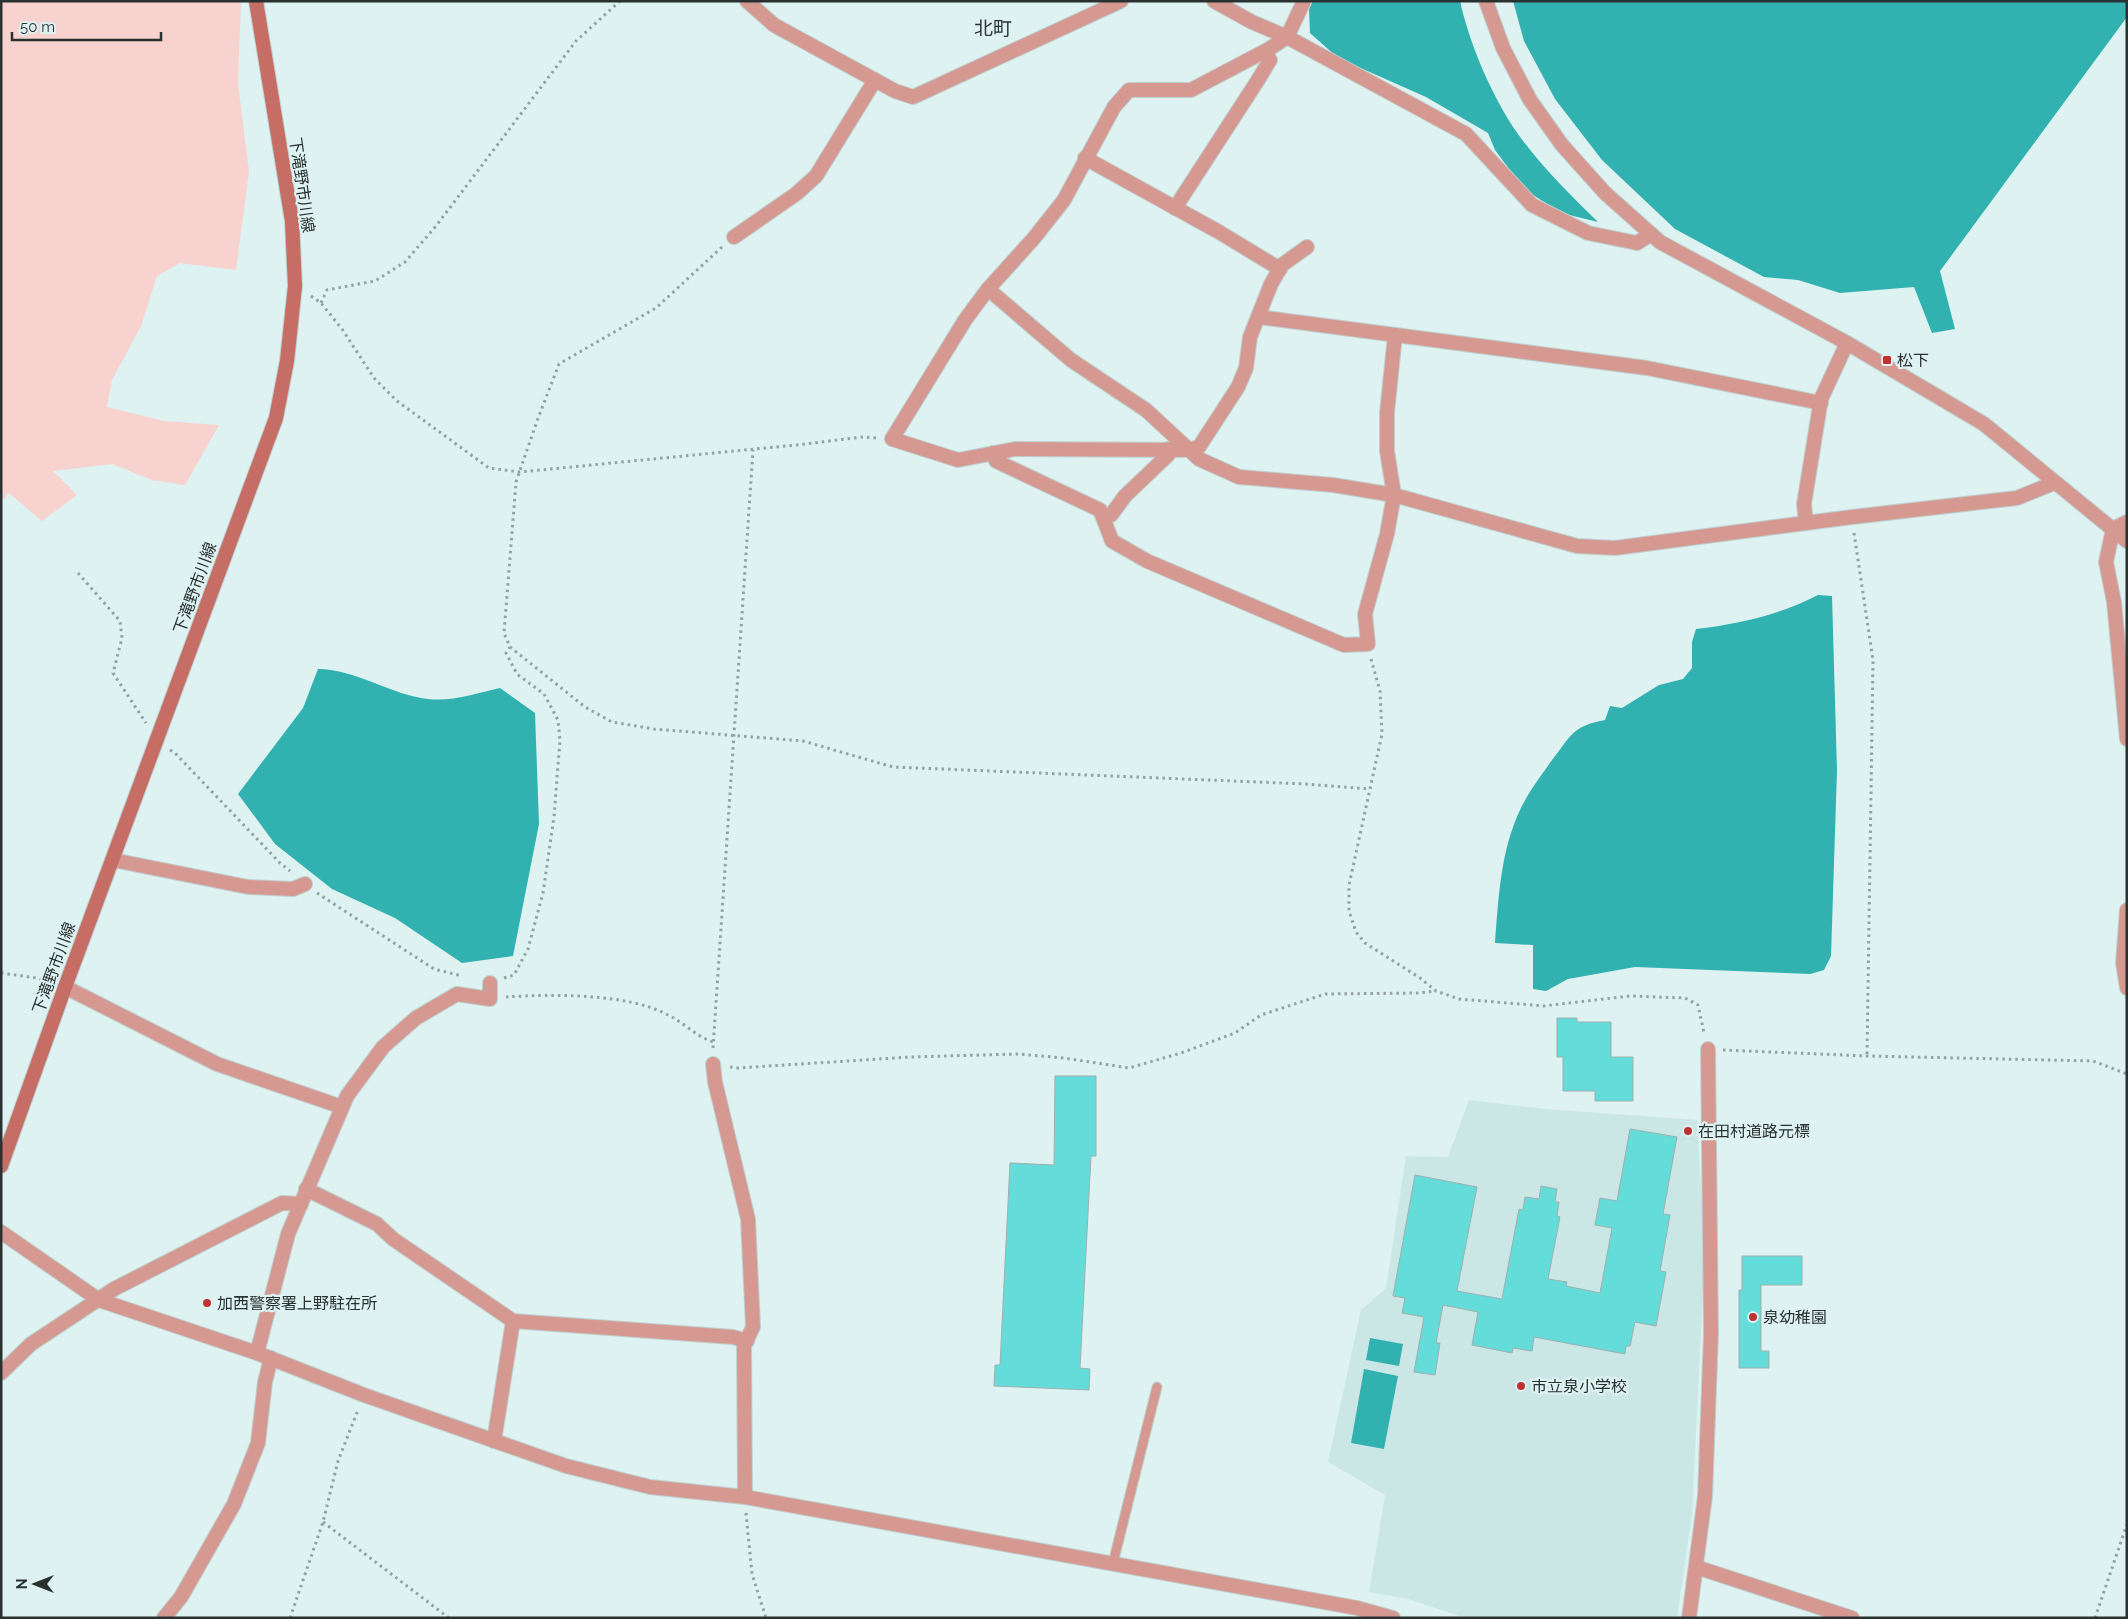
<svg xmlns="http://www.w3.org/2000/svg" width="2128" height="1619" font-family="Raleway,'Noto Sans JP',sans-serif">
	<style>
		.built { fill: #cae7e6 }
		.green { fill: #f7d2ce }
		.water { fill: #31b2b0 }
		.building { fill: #64dcda; stroke: #9db0af }
		.lines { fill: none; stroke-linecap: round; stroke-linejoin: round }
		.service-casing { stroke: #becfce; stroke-width: 11 }
		.minor-casing { stroke: #becfce; stroke-width: 16 }
		.tertiary-casing { stroke: #becfce; stroke-width: 16 }
		.secondary-casing { stroke: #becfce; stroke-width: 16 }
		.path { stroke: #93a1a1; stroke-width: 3; stroke-dasharray: 2.5 4; stroke-linecap: butt }
		.service { stroke: #d69992; stroke-width: 9 }
		.minor { stroke: #d69992; stroke-width: 14 }
		.tertiary { stroke: #d69992; stroke-width: 14 }
		.secondary { stroke: #c66d65; stroke-width: 14 }
		.poi-dot { fill: #c0322f; stroke: #def2f1; stroke-width: 2 }
		.labels { text-anchor: middle; dominant-baseline: central; stroke-width: 4.5; stroke-linejoin: round; paint-order: stroke }
		.street-label { font-size: 16px; fill: #2a3131; stroke: #def2f1 }
		.poi-label { font-size: 16px; fill: #2a3131; stroke: #def2f1; text-anchor: start }
		.quarter-label { font-size: 19px; fill: #2a3131; stroke: #def2f1 }
	</style>
	<rect width="100%" height="100%" fill="#def2f1"/>
	<polygon class="built" points="1469,1100 1546,1109 1697,1120 1706,1269 1704,1270 1692,1515 1677,1618 1466,1618 1408,1599 1369,1592 1385,1495 1328,1462 1361,1310 1386,1288 1406,1156 1448,1157"/>
	<polygon class="green" points="1,1 241,1 238,84 249,172 236,270 180,263 157,276 141,326 112,380 107,407 164,421 219,425 185,485 152,480 112,464 53,471 77,495 42,521 9,493 1,502"/>
	<g class="water">
		<path d="M1313,1H1460C1469,43 1493,99 1518,134C1541,166 1570,195 1598,222L1561,213L1524,189L1495,150L1488,133L1426,97L1338,58L1310,33L1309,9Z"/>
		<polygon points="1513,1 2127,1 2127,17 1940,271 1955,329 1932,333 1914,287 1840,293 1798,280 1764,277 1675,229 1602,160 1555,99 1524,41"/>
		<path d="M1818,595L1832,596L1837,770L1831,956L1824,970L1810,974L1635,967L1568,979L1546,991L1533,989V945L1495,943C1499,892 1501,840 1528,795C1535,783 1544,772 1552,760C1571,736 1572,726 1605,720L1610,706L1622,708L1659,685L1683,679L1692,668V642L1696,629C1738,624 1780,615 1818,595Z"/>
		<path d="M318,669C356,669 391,695 428,699C452,702 477,693 500,688L535,713L539,824L513,956L462,963L395,918L332,889L275,844L238,794L303,708Z"/>
		<polygon points="1370,1338 1403,1344 1399,1366 1366,1360"/>
		<polygon points="1364,1369 1398,1376 1384,1449 1351,1443"/>
	</g>
	<g class="building">
		<polygon points="1557,1018 1577,1018 1577,1022 1611,1022 1611,1057 1633,1057 1633,1101 1595,1101 1595,1091 1563,1091 1563,1057 1557,1057"/>
		<polygon points="1055,1076 1096,1076 1096,1156 1091,1156 1080,1368 1090,1369 1089,1390 994,1386 995,1365 1000,1365 1010,1163 1054,1165"/>
		<polygon points="1630,1129 1677,1137 1663,1214 1670,1215 1660,1271 1666,1272 1656,1326 1635,1322 1630,1346 1626,1346 1625,1354 1534,1337 1532,1351 1513,1348 1512,1353 1472,1345 1478,1312 1443,1305 1436,1343 1440,1343 1435,1375 1414,1372 1424,1317 1402,1313 1405,1298 1393,1296 1415,1175 1477,1187 1457,1291 1502,1299 1519,1209 1523,1210 1525,1197 1539,1199 1541,1186 1557,1189 1555,1202 1559,1202 1557,1216 1560,1217 1548,1279 1567,1282 1566,1286 1600,1293 1612,1228 1595,1225 1600,1198 1617,1201"/>
		<polygon points="1742,1256 1802,1256 1802,1285 1761,1285 1761,1351 1769,1351 1769,1368 1739,1368 1739,1290 1742,1290"/>
	</g>
	<g class="lines">
		<defs>
			<polyline id="service" points="1113,1563 1157,1387"/>
			<g id="minor">
				<polyline points="747,1 774,25 895,91 913,97 1121,1"/>
				<polyline points="1214,1 1252,22 1287,37 1466,134 1532,205 1588,233 1637,243 1651,234"/>
				<polyline points="1304,1 1287,37 1269,49 1191,90 1129,90 1114,107 1064,200 1034,238 988,289 965,320 892,439 958,460 1015,449 1189,450 1199,447 1238,387 1246,368 1250,337 1271,284 1282,265 1307,247"/>
				<polyline points="1085,158 1219,232 1280,269"/>
				<polyline points="1175,208 1258,80 1270,60 1265,52"/>
				<polyline points="734,237 796,194 816,176 875,80"/>
				<polyline points="988,289 1071,360 1146,410 1199,459 1239,477 1333,485 1394,495 1577,546 1615,548 1852,517 2017,498 2054,483"/>
				<polyline points="1259,317 1647,368 1821,403"/>
				<polyline points="993,453 996,461 1100,510 1112,541 1147,561 1344,645 1368,644 1365,614 1387,534 1394,495 1387,451 1387,413 1395,335"/>
				<polyline points="1104,518 1111,515 1125,496 1168,455 1168,449"/>
				<polyline points="2127,522 2113,529 2106,562 2114,602 2127,739"/>
				<polyline points="1806,523 1804,504 1821,399 1847,343"/>
				<polyline points="113,860 248,887 293,889 305,884"/>
				<polyline points="2127,910 2123,963 2127,988"/>
				<polyline points="65,987 217,1064 342,1107"/>
				<polyline points="713,1064 715,1082 748,1219 753,1327 744,1346 745,1497"/>
				<polyline points="306,1189 377,1224 393,1239 513,1321 733,1337 747,1341"/>
				<polyline points="257,1353 288,1234 347,1096 383,1047 416,1018 457,994 490,999 490,983"/>
				<polyline points="1,1373 31,1344 114,1289 282,1203 301,1204"/>
				<polyline points="494,1441 513,1321"/>
				<polyline points="1696,1567 1852,1618"/>
				<polyline points="164,1618 181,1597 234,1504 258,1443 265,1382 271,1358"/>
				<polyline points="1689,1618 1705,1496 1711,1333 1708,1049"/>
			</g>
			<g id="tertiary">
				<polyline points="1486,1 1503,48 1530,100 1562,145 1605,193 1660,242 1847,343 1984,424 2127,541"/>
				<polyline points="1,1232 99,1300 257,1353 364,1395 566,1466 650,1487 745,1497 1357,1608 1393,1618"/>
			</g>
			<polyline id="secondary" points="1,1166 65,987 276,418 287,361 295,286 292,221 256,1"/>
		</defs>
		<use href="#service" class="service-casing"/>
		<use href="#minor" class="minor-casing"/>
		<use href="#tertiary" class="tertiary-casing"/>
		<use href="#secondary" class="secondary-casing"/>
		<g class="path">
			<polyline points="722,247 656,308 559,364 537,421 516,482 504,633 510,647 585,707 612,722 654,729 803,741 893,767 1306,784 1370,789"/>
			<polyline points="311,296 321,303 342,329 374,378 397,401 489,468 520,472 796,445 863,437 877,438"/>
			<polyline points="321,303 327,290 375,281 405,262 436,226 576,41 620,1"/>
			<polyline points="1854,533 1873,660 1867,1056"/>
			<polyline points="78,573 120,621 122,638 113,673 146,723"/>
			<polyline points="1371,659 1380,691 1382,734 1349,885 1349,911 1356,932 1365,943 1420,978 1436,991 1459,999 1544,1006 1630,996 1685,998 1698,1005 1704,1033"/>
			<polyline points="170,750 175,753 280,863 290,871"/>
			<polyline points="317,893 434,969 462,976"/>
			<polyline points="1,973 37,978 50,982"/>
			<polyline points="504,978 514,975 528,949 543,893 554,817 560,740 558,720 544,694 517,674 506,653 510,647"/>
			<path d="M506,997C551,994 628,993 668,1015C685,1023 696,1037 714,1042"/>
			<polyline points="713,1048 753,450"/>
			<polyline points="1723,1050 1867,1056 2093,1061 2127,1074"/>
			<polyline points="730,1067 738,1068 910,1057 1018,1054 1064,1058 1129,1068 1181,1053 1235,1033 1261,1015 1325,994 1419,993 1436,991"/>
			<polyline points="746,1513 752,1574 766,1618"/>
			<polyline points="323,1522 449,1618"/>
			<polyline points="290,1618 323,1522 338,1461 358,1410"/>
			<polyline points="2095,1618 2127,1524"/>
		</g>
		<use href="#service" class="service"/>
		<use href="#minor" class="minor"/>
		<use href="#tertiary" class="tertiary"/>
		<use href="#secondary" class="secondary"/>
	</g>
	<g class="poi-dot">
		<rect x="1882" y="355" width="10" height="10" rx="2.5"/>
		<circle cx="1688" cy="1131" r="5"/>
		<circle cx="207" cy="1303" r="5"/>
		<circle cx="1753" cy="1317" r="5"/>
		<circle cx="1521" cy="1386" r="5"/>
	</g>
	<g class="labels">
		<g class="street-label">
			<text transform="translate(302 185) rotate(82)">下滝野市川線</text>
			<text transform="translate(195 588) rotate(-70)">下滝野市川線</text>
			<text transform="translate(54 968) rotate(-70)">下滝野市川線</text>
		</g>
		<g class="poi-label">
			<text x="1897" y="360">松下</text>
			<text x="1698" y="1131">在田村道路元標</text>
			<text x="217" y="1303">加西警察署上野駐在所</text>
			<text x="1763" y="1317">泉幼稚園</text>
			<text x="1531" y="1386">市立泉小学校</text>
		</g>
		<g class="quarter-label">
			<text x="993" y="28">北町</text>
		</g>
	</g>
	<rect width="2128" height="1619" fill="none" stroke="#2a3131" stroke-width="5"/>
	<g transform="translate(35 1584) rotate(270)" stroke="#def2f1" stroke-width="4" paint-order="stroke">
	<path d="M0-4L9 19L0 12L-9 19Z" fill="#2a3131"/>
	<text y="-8" font-size="14" font-weight="bold" text-anchor="middle" fill="#2a3131">N</text>
	</g>
	<path d="M12 32v8h149v-8" fill="none" stroke="#2a3131" stroke-width="2.5"/>
	<text x="20" y="32" font-size="15" fill="#2a3131" stroke="#def2f1" stroke-width="4" paint-order="stroke">50 m</text>
</svg>
